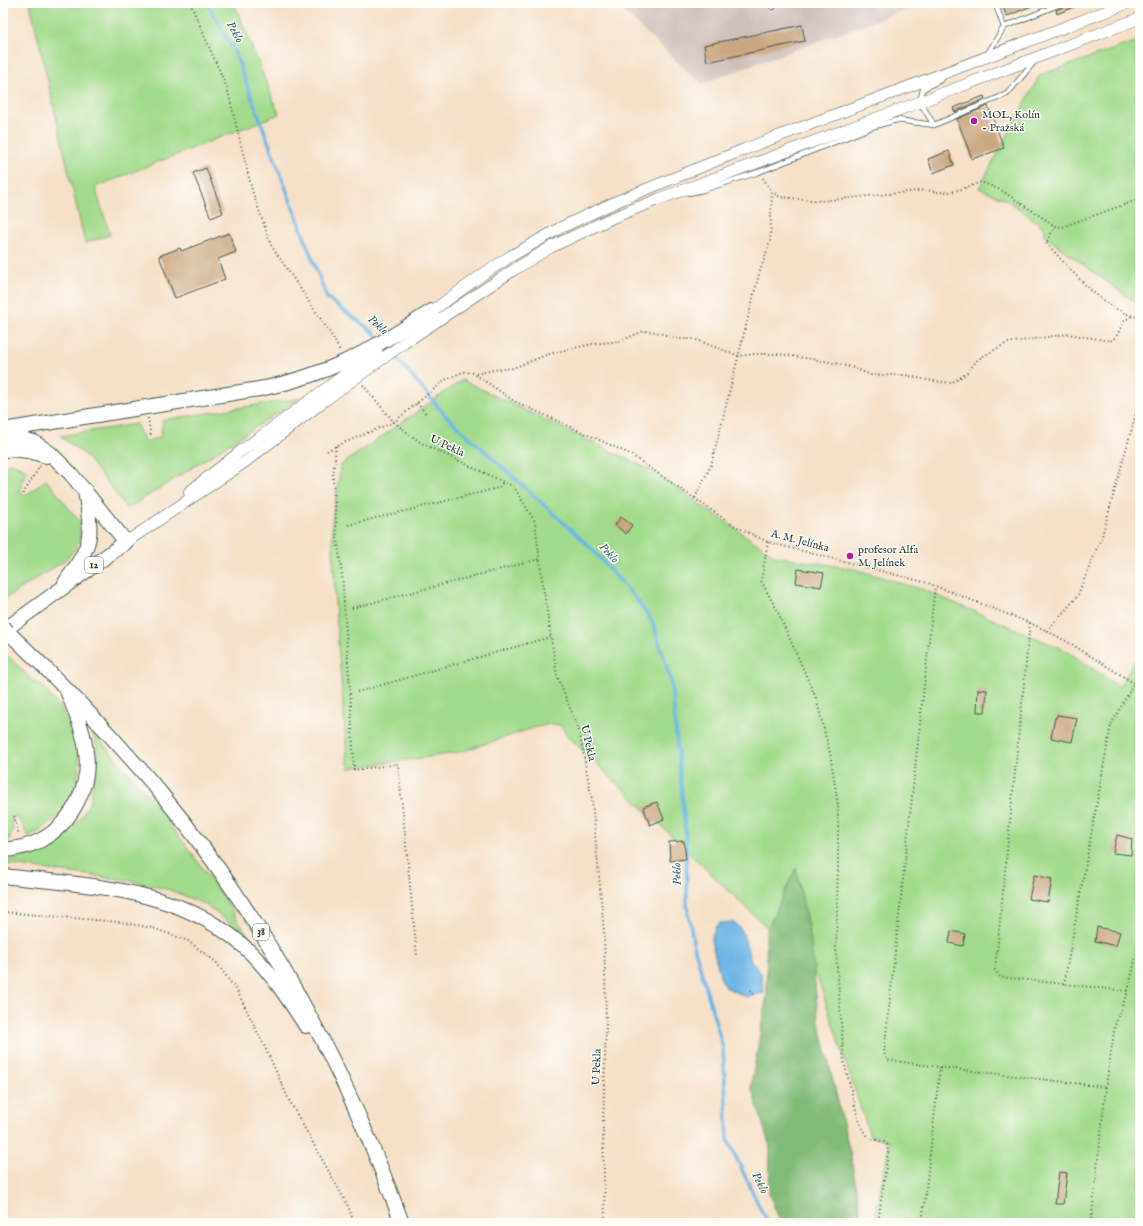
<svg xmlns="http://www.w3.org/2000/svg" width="1143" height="1226" font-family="'IM FELL English',serif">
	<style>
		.industrial { fill: #d0c0bc }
		.green { fill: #a3db8c; stroke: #618c60 }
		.forest { fill: #82bb78; stroke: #507c56 }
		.water { fill: #6db6e5; stroke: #467a8c }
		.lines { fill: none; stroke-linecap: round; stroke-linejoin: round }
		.stream { stroke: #6db6e5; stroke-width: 3.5 }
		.building { fill: #cba781 }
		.service-casing { stroke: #3f554a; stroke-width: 6 }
		.tertiary-casing { stroke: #3f554a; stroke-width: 12 }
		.primary-casing { stroke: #3f554a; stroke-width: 16 }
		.path { stroke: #3f554a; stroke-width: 2; stroke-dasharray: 1 3; stroke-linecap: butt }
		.service { stroke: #fff; stroke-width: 4.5 }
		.tertiary { stroke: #fff; stroke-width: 11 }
		.primary { stroke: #fff; stroke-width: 14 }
		.primary-bridge-casing { stroke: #3f554a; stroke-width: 16; stroke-linecap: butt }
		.primary-bridge { stroke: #fff; stroke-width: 14 }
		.poi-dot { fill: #b5179e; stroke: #fdfcf7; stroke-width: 1.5 }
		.labels { text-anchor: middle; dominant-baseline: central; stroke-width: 3; stroke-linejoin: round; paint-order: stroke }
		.shield { fill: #fdfcf7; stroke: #62766e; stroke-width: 1 }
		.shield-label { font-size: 10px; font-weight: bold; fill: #1f3d34 }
		.poi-label { font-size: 11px; fill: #1f3d34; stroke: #fdfcf7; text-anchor: start }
		.street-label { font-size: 11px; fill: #1f3d34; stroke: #fdfcf7 }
		.water-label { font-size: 12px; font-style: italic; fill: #366169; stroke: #fdfcf7 }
	</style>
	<rect width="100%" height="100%" fill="#fdfcf7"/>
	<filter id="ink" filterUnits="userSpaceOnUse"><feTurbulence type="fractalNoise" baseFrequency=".025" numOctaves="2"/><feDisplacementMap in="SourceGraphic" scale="8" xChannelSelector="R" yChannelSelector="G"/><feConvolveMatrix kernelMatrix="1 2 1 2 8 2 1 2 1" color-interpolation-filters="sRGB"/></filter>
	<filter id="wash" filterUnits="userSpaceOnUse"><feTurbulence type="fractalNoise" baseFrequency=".012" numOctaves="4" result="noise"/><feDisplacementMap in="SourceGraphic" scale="16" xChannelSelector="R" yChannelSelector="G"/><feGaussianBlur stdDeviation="0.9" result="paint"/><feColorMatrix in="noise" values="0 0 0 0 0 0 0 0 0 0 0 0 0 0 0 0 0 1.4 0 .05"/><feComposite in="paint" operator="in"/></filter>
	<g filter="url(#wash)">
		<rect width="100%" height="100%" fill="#f6e0c7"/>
		<polygon class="industrial" points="614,3 924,3 701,84"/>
		<g class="green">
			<polygon points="30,3 234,3 279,114 95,187 110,235 85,243"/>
			<polygon points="1140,40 1140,306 1043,235 1046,230 1028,215 1007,200 979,188 1040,75"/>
			<polygon points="462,380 650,470 775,556 854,569 924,590 1067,651 1119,687 1134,661 1140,661 1140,1223 874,1223 890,1141 870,1136 817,976 570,738 568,738 565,732 561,726 555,724 550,724 533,728 457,753 349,768 347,758 335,604 332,521 341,465"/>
			<polygon points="301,398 127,509 112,488 84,454 60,436 136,424 145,442 160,437 163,420"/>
			<polygon points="11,463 27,470 19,492 26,495 46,480 81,523 80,536 75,550 64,561 3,600 3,465"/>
			<polygon points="6,654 35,683 41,684 65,715 78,744 79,770 73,793 61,814 40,831 28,836 18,817 12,819 13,831 7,843 3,843 3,655"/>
			<polygon points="90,729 149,797 211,879 249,937 204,904 170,890 134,881 3,864 3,861 24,857 49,847 67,833 81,818 90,802 97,765 97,747"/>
		</g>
		<polygon class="forest" points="796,868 811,941 818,1017 851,1157 862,1223 781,1223 769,1194 770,1147 751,1086 767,995 766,932"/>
		<polygon class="water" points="733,922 742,930 751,961 761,973 764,993 746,997 725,987 721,979 711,940 715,927 720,923"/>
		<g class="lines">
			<g class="stream">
				<polyline points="207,3 235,53 327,298 373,332 380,340"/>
				<polyline points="393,354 445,415 589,546 637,600 653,623 671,681 686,837 687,906 694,946 723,1048 728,1140 761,1210 769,1223"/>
			</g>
		</g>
		<g id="blocks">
			<g class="building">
				<polygon points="1001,3 1039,3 1007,16"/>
				<polygon points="1067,3 1083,3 1057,14 1056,10 1065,6"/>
				<polygon points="802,25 805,41 707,62 704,45"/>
				<polygon points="984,96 985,99 955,112 953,108"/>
				<polygon points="988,106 1004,148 972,159 957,119"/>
				<polygon points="949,151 954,165 933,173 928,159"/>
				<polygon points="206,168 223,213 211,218 193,173"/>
				<polygon points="229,233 236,252 218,259 225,279 175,298 159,256 180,248 181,251"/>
				<polygon points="621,517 632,525 626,534 615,525"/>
				<polygon points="798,569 824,573 821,587 796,583"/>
				<polygon points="978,689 987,690 985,712 977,712"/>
				<polygon points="1057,715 1077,718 1072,742 1051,738 1055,718 1056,718"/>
				<polygon points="657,802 664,819 650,825 643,807"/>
				<polygon points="1117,835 1132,839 1131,855 1113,853"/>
				<polygon points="684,841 686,859 670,861 669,842"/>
				<polygon points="1034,875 1052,879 1048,902 1029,899"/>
				<polygon points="1097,927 1120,932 1116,946 1095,941"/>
				<polygon points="951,931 965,934 963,946 949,943"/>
				<polygon points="1059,1172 1067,1173 1063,1204 1055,1204"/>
			</g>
		</g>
	</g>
	<g filter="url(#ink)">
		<use href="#blocks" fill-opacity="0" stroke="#3f554a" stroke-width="1"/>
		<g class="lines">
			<defs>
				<g id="service">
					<polyline points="772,3 773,7"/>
					<polyline points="995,3 1004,27"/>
					<polyline points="988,53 1004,27 1063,3"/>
					<polyline points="934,125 920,102 923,89 942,79"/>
					<polyline points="689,193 703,190 759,172 875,126 897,120 934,125 1007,94 1035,61"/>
				</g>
				<g id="tertiary">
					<polyline points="425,316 486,272 511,256 562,227 620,200 745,149 1128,3"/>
					<polyline points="189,492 241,451 377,351"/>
					<polyline points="126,542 245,462 324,401 404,343 515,269 551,247 612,218 659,199 920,102 1140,18"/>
				</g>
				<g id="primary">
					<path d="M3,430L265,388C292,382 318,374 344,362C375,348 403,329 432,311"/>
					<polyline points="3,436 26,440 34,442 50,453 71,474 126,542 3,631"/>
					<path d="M3,450C18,448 32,451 46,456"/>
					<path d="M65,583C74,569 87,553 89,536C91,521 87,505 85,490"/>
					<path d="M7,631C60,681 111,734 159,791C265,919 345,1067 402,1223"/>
					<path d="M3,850C16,849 30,846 41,840C72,823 91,786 86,752C84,731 75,712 68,693"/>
					<path d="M3,876C90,886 184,887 251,953C273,975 289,1000 306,1026"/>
				</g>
			</defs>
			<use href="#service" class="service-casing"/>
			<use href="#tertiary" class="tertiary-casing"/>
			<use href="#primary" class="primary-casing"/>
			<g class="path">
				<polyline points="190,3 227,88 252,190 271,245 332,336 340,351"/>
				<path d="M763,178L772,192L780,197L821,201L927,190C947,196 962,189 981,182L1001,190L1055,226L1046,243C1069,267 1105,314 1140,317"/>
				<polyline points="1055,226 1062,227 1140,199"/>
				<polyline points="476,374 494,370 513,368 549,354 569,349 592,344 620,341 644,331 656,332 679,339 694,339 739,356 755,354 780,354 830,362 854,368 871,375 905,375 927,380 951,383 966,374 978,359 1007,343 1068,334 1110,341 1116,337 1125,320 1132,316"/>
				<polyline points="363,385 394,422 421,443 514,487 535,522 543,586 557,676 579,730 592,800 604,931 606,1022 603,1129 605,1223"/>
				<polyline points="417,403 427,415"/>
				<polyline points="148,418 151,437"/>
				<polyline points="336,446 333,476 337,538 342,574 351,705 354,770 398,764 417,956"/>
				<polyline points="327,451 336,446 394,422 445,380 460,373 465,372 473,373 514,401 630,454 733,525 768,542 928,583 1030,623 1047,631 1073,645 1140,687"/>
				<polyline points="23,494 40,466"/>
				<polyline points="695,498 711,465 759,274 770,242 772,193"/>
				<polyline points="348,525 498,488 503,482"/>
				<polyline points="768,542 761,581 777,610 816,698 830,753 838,804 838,866 836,952 844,1062 858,1118 864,1132 868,1138 884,1142 887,1145 888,1152 878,1223"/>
				<polyline points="352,608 539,559"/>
				<polyline points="1030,623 995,970 1000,977 1128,991"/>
				<polyline points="1047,631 1077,597 1102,536 1140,399"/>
				<polyline points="357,692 550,637"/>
				<polyline points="14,816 19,835"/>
				<polyline points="3,912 119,922 153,928 188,941 216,962 237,991 264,1045 289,1100 348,1206 354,1223"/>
				<polyline points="1064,984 1111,725 1134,683"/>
				<polyline points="751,990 755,997"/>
				<polyline points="940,1067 1106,1087"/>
				<polyline points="922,1223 940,1067 887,1060 884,1053 935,586"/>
				<polyline points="1091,1223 1106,1087 1115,1025 1128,991 1140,938"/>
			</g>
			<use href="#service" class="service"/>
			<use href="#tertiary" class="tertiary"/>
			<use href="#primary" class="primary"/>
			<defs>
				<polyline id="primary-bridge" points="3,626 7,631"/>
			</defs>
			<use href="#primary-bridge" class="primary-bridge-casing"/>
			<use href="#primary-bridge" class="primary-bridge"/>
		</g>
	</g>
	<g class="poi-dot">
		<circle cx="974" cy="121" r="4"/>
		<circle cx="850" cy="556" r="4"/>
	</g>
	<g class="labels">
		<g class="shield">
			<rect x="85" y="557" width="18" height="16" rx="3"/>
			<rect x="253" y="924" width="16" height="16" rx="3"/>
		</g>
		<g class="shield-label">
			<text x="94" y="565">12</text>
			<text x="261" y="932">38</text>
		</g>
		<g class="poi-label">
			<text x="982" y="115">MOL, Kolín<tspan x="982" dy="13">- Pražská</tspan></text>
			<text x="858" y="550">profesor Alfa<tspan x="858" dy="13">M. Jelínek</tspan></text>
		</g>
		<g class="street-label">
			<text transform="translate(447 446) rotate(25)">U Pekla</text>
			<text transform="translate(800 541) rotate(15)">A. M. Jelínka</text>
			<text transform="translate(588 743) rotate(77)">U Pekla</text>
			<text transform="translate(597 1067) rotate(-88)">U Pekla</text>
		</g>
		<g class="water-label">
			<text transform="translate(235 32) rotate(61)">Peklo</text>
			<text transform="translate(378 325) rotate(42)">Peklo</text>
			<text transform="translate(609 553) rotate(48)">Peklo</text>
			<text transform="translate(677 874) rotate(-91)">Peklo</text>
			<text transform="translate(760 1183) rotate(64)">Peklo</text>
		</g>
	</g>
	<rect width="1143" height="1226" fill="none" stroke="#fdfcf7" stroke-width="16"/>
</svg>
